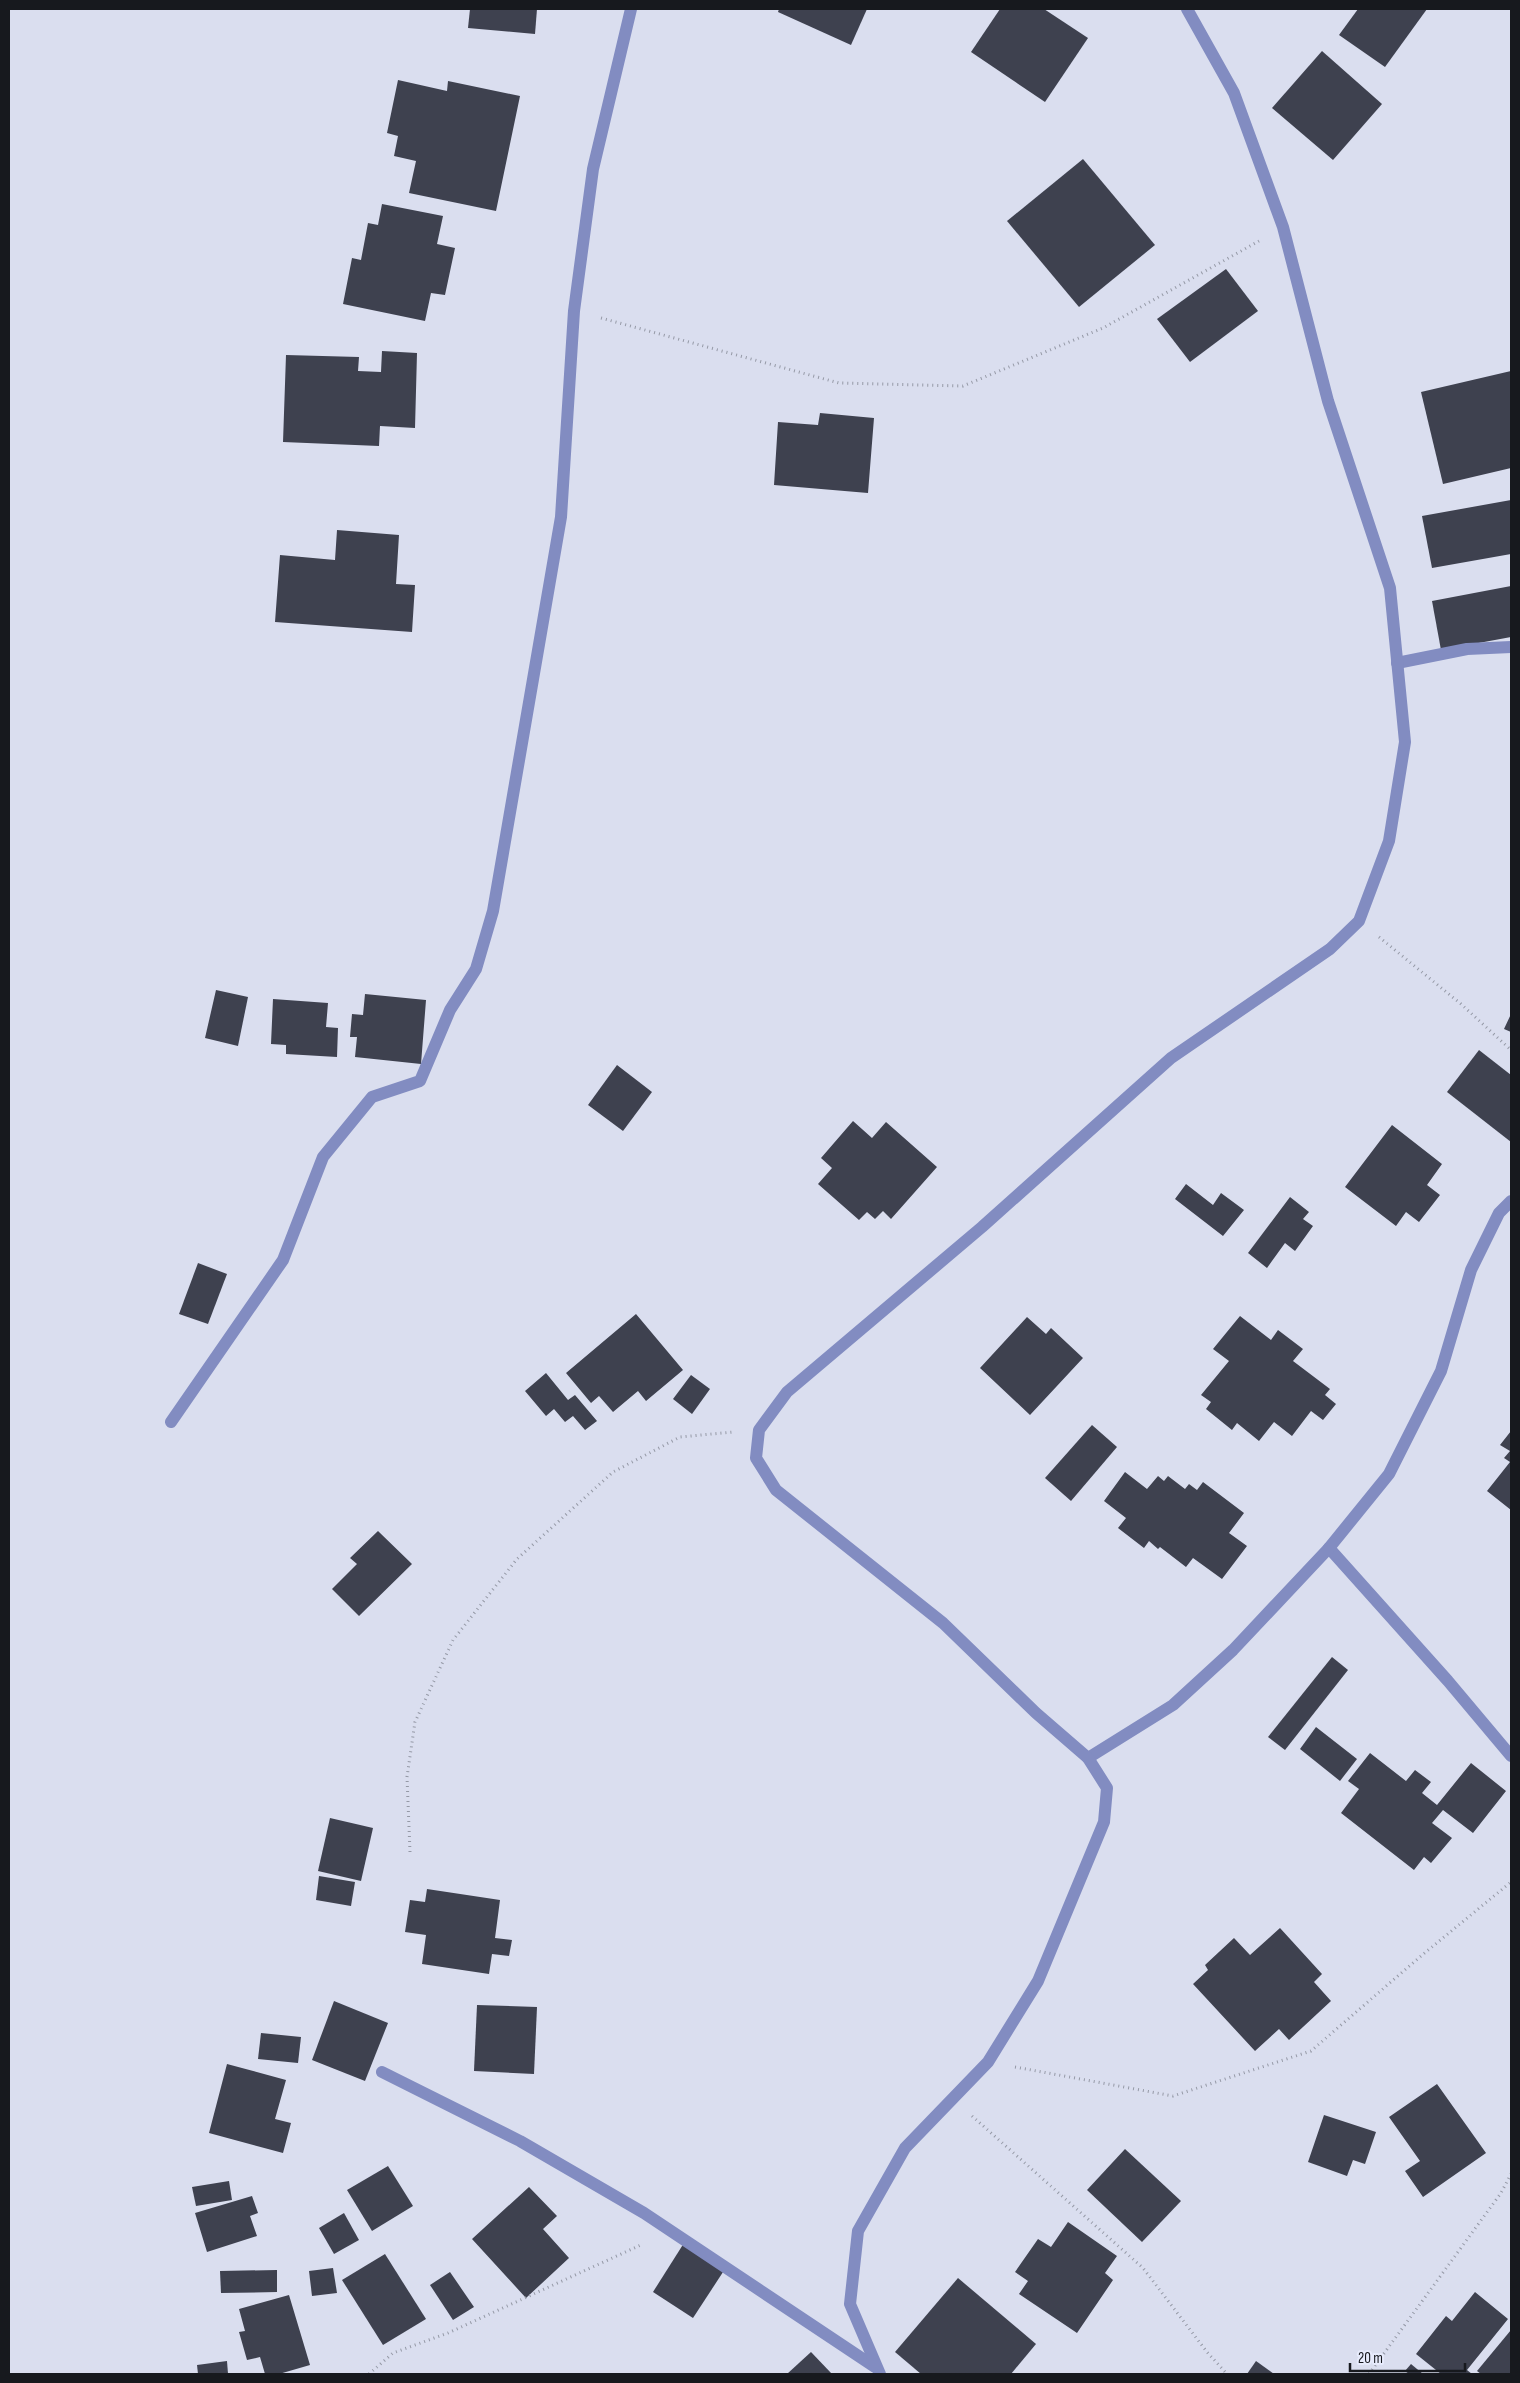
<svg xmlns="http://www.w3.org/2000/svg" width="1520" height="2383" font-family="'Sofia Sans Condensed',sans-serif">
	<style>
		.building { fill: #3e414f }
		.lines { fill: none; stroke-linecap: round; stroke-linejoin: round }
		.path { stroke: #9599a6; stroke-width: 3; stroke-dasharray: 1 4; stroke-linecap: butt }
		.minor { stroke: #828cc1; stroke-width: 12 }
	</style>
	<rect width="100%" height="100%" fill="#dadeef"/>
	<g class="building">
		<polygon points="470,9 537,9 535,34 468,28"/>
		<polygon points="779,9 867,9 851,45 778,12"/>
		<polygon points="1000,9 1044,9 1088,38 1045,102 971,52"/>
		<polygon points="1358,9 1427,9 1385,67 1339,35"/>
		<polygon points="1322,51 1382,104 1333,160 1272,108"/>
		<polygon points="398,80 447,91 448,81 520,96 496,211 409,193 416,161 394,156 398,136 387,133"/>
		<polygon points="1083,159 1155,245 1079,307 1007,221"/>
		<polygon points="382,204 443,216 437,244 455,248 445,295 431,293 425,321 343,304 352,258 361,260 368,223 378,225"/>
		<polygon points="1226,269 1258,311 1190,362 1157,319"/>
		<polygon points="382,351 417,353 415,428 380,426 379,446 283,442 286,355 359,357 358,371 381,372"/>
		<polygon points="1511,371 1511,468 1443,484 1421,392"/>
		<polygon points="820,413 874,418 868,493 774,485 778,422 818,425"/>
		<polygon points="1511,500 1511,554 1432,568 1422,516"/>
		<polygon points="337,530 399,535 396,584 415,585 412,632 275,622 280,555 335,560"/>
		<polygon points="1511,586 1511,637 1441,650 1432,601"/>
		<polygon points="216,990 248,997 238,1046 205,1038"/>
		<polygon points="365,994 426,1000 421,1064 355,1057 357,1037 350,1037 352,1014 363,1015"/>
		<polygon points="273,999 328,1003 326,1027 338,1028 337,1057 286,1054 286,1045 271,1044"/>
		<polygon points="1511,1014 1511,1032 1504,1029"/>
		<polygon points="1479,1050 1511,1075 1511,1142 1447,1092"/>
		<polygon points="617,1065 652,1092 623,1131 588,1105"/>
		<polygon points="853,1121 872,1138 886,1122 937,1167 891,1219 883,1211 875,1219 867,1212 859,1220 818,1184 832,1168 821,1158"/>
		<polygon points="1392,1125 1442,1164 1427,1185 1440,1195 1419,1222 1406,1212 1396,1226 1345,1187"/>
		<polygon points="1186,1184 1213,1205 1221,1193 1244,1210 1223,1236 1175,1199"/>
		<polygon points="1290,1197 1309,1212 1303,1219 1313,1226 1295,1251 1285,1243 1267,1268 1248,1253"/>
		<polygon points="198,1263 227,1274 208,1324 179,1314"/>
		<polygon points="636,1314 683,1370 646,1401 638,1391 613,1412 599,1396 591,1403 566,1373"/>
		<polygon points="1240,1316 1271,1340 1278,1330 1303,1349 1293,1361 1330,1389 1325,1395 1336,1404 1323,1420 1311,1411 1292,1436 1274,1422 1259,1441 1237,1423 1232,1430 1206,1409 1211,1402 1201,1395 1229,1361 1213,1349"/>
		<polygon points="1027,1317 1046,1334 1051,1328 1083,1358 1030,1415 980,1368"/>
		<polygon points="546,1373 568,1400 575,1395 597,1421 585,1430 573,1416 565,1422 554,1409 546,1416 525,1391"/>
		<polygon points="691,1375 710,1389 692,1414 673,1399"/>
		<polygon points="1092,1425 1117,1447 1071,1501 1045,1478"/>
		<polygon points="1511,1431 1511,1510 1487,1491 1510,1462 1504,1458 1510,1451 1500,1445"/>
		<polygon points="1125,1472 1147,1489 1158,1476 1164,1481 1168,1476 1185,1489 1189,1484 1197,1490 1203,1482 1244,1513 1229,1533 1247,1546 1222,1579 1193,1558 1186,1567 1160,1547 1158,1549 1149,1541 1144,1548 1118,1528 1126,1518 1104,1501"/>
		<polygon points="378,1531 412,1564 359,1616 332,1589 357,1564 350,1558"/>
		<polygon points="1332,1657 1348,1670 1285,1750 1268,1737"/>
		<polygon points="1316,1727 1357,1759 1340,1781 1300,1749"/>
		<polygon points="1370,1753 1406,1781 1415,1770 1431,1782 1422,1793 1437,1805 1471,1763 1506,1791 1473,1833 1443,1810 1432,1823 1452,1838 1431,1863 1424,1857 1414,1870 1341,1813 1359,1789 1348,1781"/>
		<polygon points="330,1818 373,1828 361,1881 318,1871"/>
		<polygon points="319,1876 355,1882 351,1906 316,1900"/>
		<polygon points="427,1889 500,1900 495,1938 512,1940 509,1956 492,1954 489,1974 422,1964 426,1935 405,1932 410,1900 425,1902"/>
		<polygon points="1280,1928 1322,1974 1314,1982 1331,2001 1289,2040 1279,2029 1255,2051 1193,1984 1208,1970 1205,1965 1234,1938 1250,1955"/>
		<polygon points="334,2001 388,2023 365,2081 312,2060"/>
		<polygon points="477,2005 537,2007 534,2074 474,2071"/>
		<polygon points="261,2033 301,2037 298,2063 258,2059"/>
		<polygon points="227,2064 286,2080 275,2119 291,2123 283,2153 209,2133"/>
		<polygon points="1437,2084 1486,2153 1423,2197 1405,2171 1420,2161 1389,2117"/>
		<polygon points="1324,2115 1376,2132 1365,2164 1353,2160 1347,2176 1308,2162"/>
		<polygon points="1125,2149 1181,2201 1142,2242 1087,2190"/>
		<polygon points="388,2166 413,2206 372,2231 347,2190"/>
		<polygon points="229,2181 232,2200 196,2206 192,2187"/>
		<polygon points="529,2187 557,2216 543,2229 569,2258 526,2298 472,2239"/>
		<polygon points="252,2196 258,2213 250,2216 257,2236 207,2252 195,2213"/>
		<polygon points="344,2213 359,2240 334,2254 319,2228"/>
		<polygon points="1068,2222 1117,2256 1105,2273 1113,2280 1077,2333 1019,2294 1028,2281 1015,2272 1038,2239 1051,2247"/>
		<polygon points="684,2243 725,2269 693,2318 653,2292"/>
		<polygon points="385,2254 426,2319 383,2345 342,2280"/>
		<polygon points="333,2268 337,2293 312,2296 309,2271"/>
		<polygon points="277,2270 277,2292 221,2293 220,2271"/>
		<polygon points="450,2272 474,2307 453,2320 430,2285"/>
		<polygon points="958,2278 1036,2344 1011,2374 921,2374 895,2352"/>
		<polygon points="1475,2292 1508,2319 1467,2370 1472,2374 1441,2374 1416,2354 1446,2316 1452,2321"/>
		<polygon points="289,2295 310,2365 279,2374 265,2374 260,2357 247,2360 239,2332 245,2331 239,2309"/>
		<polygon points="1511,2330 1511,2374 1481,2374 1477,2371"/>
		<polygon points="811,2352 832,2374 787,2374"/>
		<polygon points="227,2361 228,2374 198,2374 197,2365"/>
		<polygon points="1256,2361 1274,2374 1247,2374"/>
		<polygon points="1411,2364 1423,2374 1409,2374 1405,2371"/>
	</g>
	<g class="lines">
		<g class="path">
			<polyline points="601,318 839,383 963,386 1103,328 1259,241"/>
			<polyline points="1379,937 1461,1004 1511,1050"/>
			<polyline points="410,1852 407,1777 415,1722 453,1640 517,1559 613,1472 680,1437 733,1432"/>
			<polyline points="1015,2067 1173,2096 1311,2051 1421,1956 1511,1882"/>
			<polyline points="972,2116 1143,2268 1207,2352 1227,2374"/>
			<polyline points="369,2374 393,2353 448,2333 643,2244"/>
			<polyline points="1369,2374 1501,2193 1511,2174"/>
		</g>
		<g class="minor">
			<polyline points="1397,663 1467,649 1511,647"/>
			<polyline points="171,1422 283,1260 323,1157 372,1097 420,1081 450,1010 476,969 493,911 561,517 574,311 593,169 631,9"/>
			<polyline points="1329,1548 1448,1681 1511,1756"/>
			<polyline points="1088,1758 1173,1705 1233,1650 1329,1548 1389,1474 1441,1371 1471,1270 1499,1213 1511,1201"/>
			<polyline points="382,2072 520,2141 644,2213 875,2367"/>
			<polyline points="880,2374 850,2304 858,2231 905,2148 988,2062 1038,1981 1104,1822 1107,1788 1088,1758 1036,1713 943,1623 776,1490 756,1458 759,1430 787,1392 982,1227 1171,1058 1330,949 1359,921 1389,841 1405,742 1390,588 1328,401 1283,227 1234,93 1187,9"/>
		</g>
	</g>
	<rect width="1520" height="2383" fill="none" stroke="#17191e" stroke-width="20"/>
	<path d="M1350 2363v8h115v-8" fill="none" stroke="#17191e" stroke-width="2.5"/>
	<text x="1358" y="2363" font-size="15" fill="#17191e" stroke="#e7ebfc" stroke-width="4" paint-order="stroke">20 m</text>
</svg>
